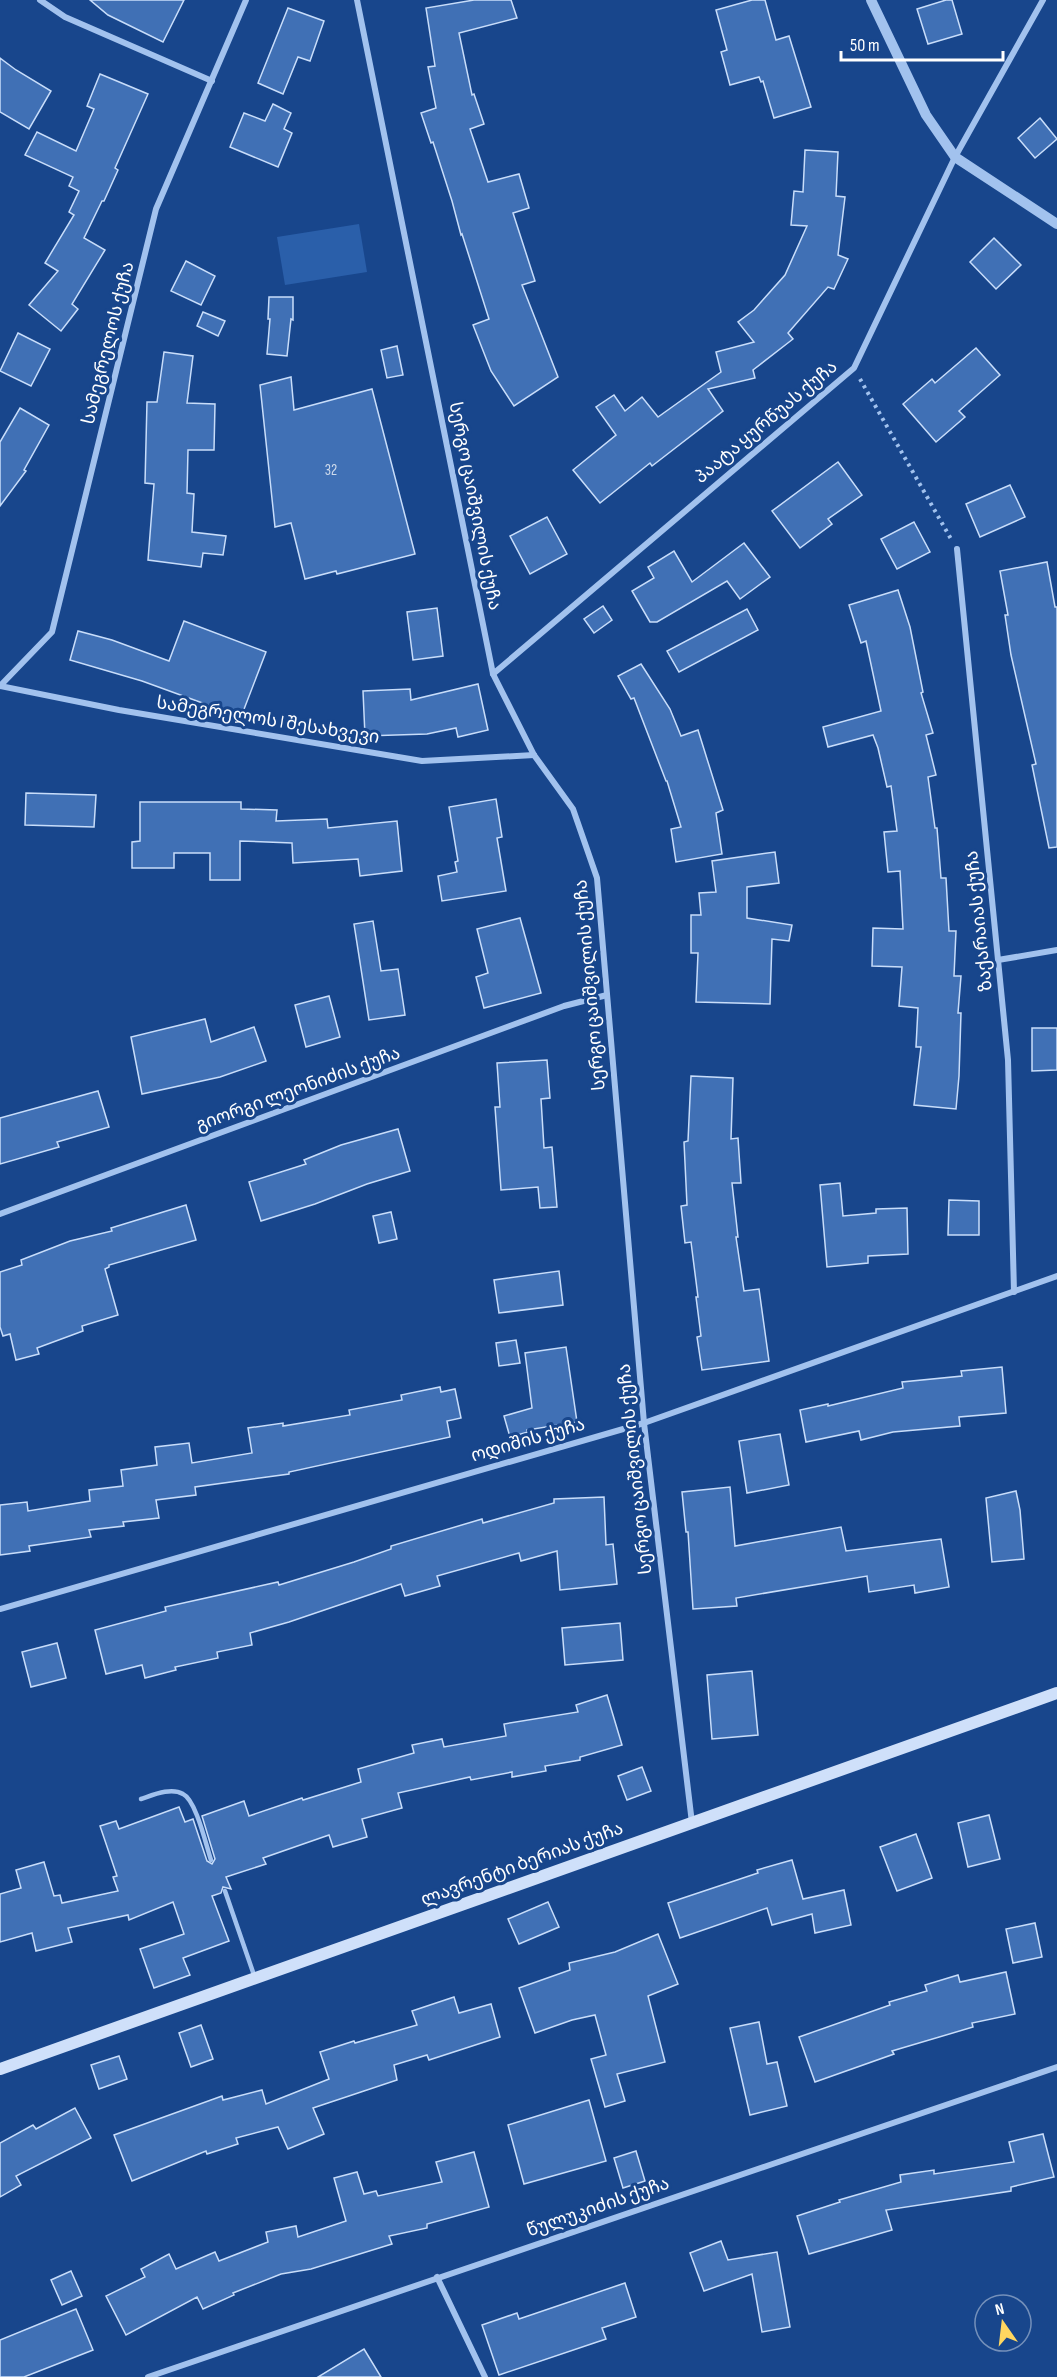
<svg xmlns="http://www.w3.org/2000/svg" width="1057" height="2377" font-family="'Sofia Sans Condensed','Noto Sans Georgian',sans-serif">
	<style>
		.green { fill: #2a5faa }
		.building { fill: #4070b5; stroke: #c8ddfa; stroke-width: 1.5 }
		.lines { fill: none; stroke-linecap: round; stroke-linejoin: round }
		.path { stroke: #a2c2ee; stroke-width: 4; stroke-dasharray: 3 4.5; stroke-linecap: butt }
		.service { stroke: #a2c2ee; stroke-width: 4.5 }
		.minor { stroke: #a2c2ee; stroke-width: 6 }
		.tertiary { stroke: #a2c2ee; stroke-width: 10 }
		.secondary { stroke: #cfe0fa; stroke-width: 12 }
		.labels { text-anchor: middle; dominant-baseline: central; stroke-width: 6; stroke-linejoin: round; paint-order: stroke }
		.number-label { font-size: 15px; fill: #cfdbec }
		.street-label { font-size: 18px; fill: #fff; stroke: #18468c }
	</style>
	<rect width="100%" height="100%" fill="#18468c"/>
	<polygon class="green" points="359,224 367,272 285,285 277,237"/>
	<g class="building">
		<polygon points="90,0 184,0 163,42 108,15"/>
		<polygon points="474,0 511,0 517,18 459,33 472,95 474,94 484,124 470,129 488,182 519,174 529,208 513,213 535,281 522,285 558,377 514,406 491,371 473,325 489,319 462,234 461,235 452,201 433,142 431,143 421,113 436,108 428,67 435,66 426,8"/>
		<polygon points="752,0 765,0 776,40 789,36 811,107 774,118 763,81 761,82 759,77 730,85 721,52 727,50 716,10"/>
		<polygon points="946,0 952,0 962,34 928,44 917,9"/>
		<polygon points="288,8 324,21 310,61 298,57 283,94 258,83"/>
		<polygon points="0,58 16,70 51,91 29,129 0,112"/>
		<polygon points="100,74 148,94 115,168 118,170 104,201 102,201 84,238 105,250 72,304 78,309 61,331 29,305 58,271 45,263 74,215 69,212 79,191 69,186 73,177 25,155 37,132 76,151 94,109 87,106"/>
		<polygon points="273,104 291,113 284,129 292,133 278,167 230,147 244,113 265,121"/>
		<polygon points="1040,118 1057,139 1035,158 1018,138"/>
		<polygon points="805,150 838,152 836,196 845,197 838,255 848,259 834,289 828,287 788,333 793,339 753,370 755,378 708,389 723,411 652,466 650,463 600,503 573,470 616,435 596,407 614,395 625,411 642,397 658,417 721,372 716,352 754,342 738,322 754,310 785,275 807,226 791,225 794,191 803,192"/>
		<polygon points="994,238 1021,265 996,289 970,262"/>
		<polygon points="186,261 215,276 201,305 171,291"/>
		<polygon points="269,297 293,297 293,320 291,319 287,356 267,354 270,319 268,319"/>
		<polygon points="203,312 225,321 218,336 197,326"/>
		<polygon points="18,333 50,349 31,386 0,371"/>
		<polygon points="397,346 403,375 387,378 381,350"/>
		<polygon points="976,348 1000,375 959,411 965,417 936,442 903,404 932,379 935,383"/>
		<polygon points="164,352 193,356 187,403 215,404 214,450 188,450 187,493 194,494 192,532 226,536 223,555 203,553 201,567 148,560 154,484 145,483 147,402 157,402"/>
		<polygon points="291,377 294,410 372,389 415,554 337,574 336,571 305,579 291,523 275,527 260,385"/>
		<polygon points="20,408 49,425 24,470 26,471 0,506 0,442"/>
		<polygon points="838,462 862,495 828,519 832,524 800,548 772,511"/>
		<polygon points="1010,485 1025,517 980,537 966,504"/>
		<polygon points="547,517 567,554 530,574 510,536"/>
		<polygon points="914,522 930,552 897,569 881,539"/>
		<polygon points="744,543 770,577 740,599 727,581 657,622 650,622 632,591 654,578 648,567 674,551 692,582"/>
		<polygon points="1047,562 1055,607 1057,607 1057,847 1049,848 1032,765 1036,764 1011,655 1005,615 1008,615 1000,571"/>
		<polygon points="898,590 910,627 923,692 921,693 933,733 926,735 936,775 928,777 935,828 937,828 941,878 946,878 949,931 956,931 954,976 961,976 958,1013 961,1013 959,1076 956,1109 914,1105 921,1047 916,1047 918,1008 899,1006 902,967 872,966 873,928 903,929 900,871 888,872 884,832 897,831 891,786 887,787 878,748 873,735 828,747 823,727 881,711 866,641 861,643 849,605"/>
		<polygon points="603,606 612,620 594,633 584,619"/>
		<polygon points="437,608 443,656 413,660 407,612"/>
		<polygon points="747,609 758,630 679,672 667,651"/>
		<polygon points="184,621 266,652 241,717 142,681 70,660 78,631 112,640 169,661"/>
		<polygon points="641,664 670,709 681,736 698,730 723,810 716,813 722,854 676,862 671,829 681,827 667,781 666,781 634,698 631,699 618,676"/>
		<polygon points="478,684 488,730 458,737 456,728 427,734 365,736 363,691 410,689 411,700"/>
		<polygon points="26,793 96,795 94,827 25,825"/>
		<polygon points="496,799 502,837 497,838 506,891 442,901 438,876 457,872 455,862 458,861 449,807"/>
		<polygon points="140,802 241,802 241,809 277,810 276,821 327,819 328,828 397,821 402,871 360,876 358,859 293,863 292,843 240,841 240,880 210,880 210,853 174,853 174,868 132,868 132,842 140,841"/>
		<polygon points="775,852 779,883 747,887 747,918 792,925 789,941 772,939 770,1004 696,1002 698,953 691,953 691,915 701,915 699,893 716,892 712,861"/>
		<polygon points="520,918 541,993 484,1008 476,977 488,973 477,929"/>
		<polygon points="373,921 381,971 398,969 405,1015 369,1020 354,924"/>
		<polygon points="329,996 340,1037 306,1047 295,1005"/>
		<polygon points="205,1019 211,1042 254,1027 266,1061 220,1077 142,1094 131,1037"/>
		<polygon points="1032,1028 1057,1028 1057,1070 1032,1071"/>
		<polygon points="547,1060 550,1098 541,1099 544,1148 552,1147 557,1207 540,1208 538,1187 501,1190 495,1107 500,1107 497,1063"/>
		<polygon points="691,1076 733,1078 731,1139 738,1138 741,1183 732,1183 738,1237 736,1237 744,1291 759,1289 769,1361 702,1370 697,1337 701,1336 696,1297 698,1297 691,1242 685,1243 681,1206 687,1205 684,1142 688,1141"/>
		<polygon points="98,1091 109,1127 57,1142 59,1147 0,1164 0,1118"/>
		<polygon points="398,1129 410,1171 367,1184 315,1204 261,1221 249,1182 306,1164 304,1160 341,1145"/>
		<polygon points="840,1183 843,1216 876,1213 876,1209 907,1208 908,1254 868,1256 868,1263 827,1267 820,1185"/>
		<polygon points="949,1200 979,1201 979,1235 948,1235"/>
		<polygon points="186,1205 196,1240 109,1265 109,1267 105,1269 118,1315 82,1326 83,1331 37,1348 39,1354 16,1360 10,1334 3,1336 0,1327 0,1272 22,1265 21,1260 70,1241 112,1231 111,1228"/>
		<polygon points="391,1212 397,1239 379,1243 373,1216"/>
		<polygon points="559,1271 563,1305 499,1313 494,1280"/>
		<polygon points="516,1340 520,1363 499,1366 496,1343"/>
		<polygon points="566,1347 577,1422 527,1430 528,1432 510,1437 504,1416 532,1408 525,1353"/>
		<polygon points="1002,1367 1006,1413 959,1417 960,1426 893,1432 861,1440 859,1431 806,1442 800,1410 828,1404 828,1406 903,1388 902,1382 962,1376 961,1371"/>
		<polygon points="440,1387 441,1392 455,1389 461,1418 447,1421 450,1437 289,1472 289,1474 195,1487 196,1495 156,1500 159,1518 123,1522 124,1526 89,1530 91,1537 29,1546 30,1551 0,1555 0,1505 27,1502 28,1511 90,1501 89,1490 123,1486 121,1470 157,1465 155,1447 189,1443 192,1463 252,1453 248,1428 283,1423 283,1426 350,1415 349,1410 402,1400 401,1395"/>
		<polygon points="780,1434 789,1485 747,1493 739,1441"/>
		<polygon points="730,1487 735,1546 841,1527 846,1551 941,1539 949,1587 915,1593 914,1585 869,1592 867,1576 736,1598 737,1606 693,1609 688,1532 686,1532 682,1492"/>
		<polygon points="1016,1491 1020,1510 1024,1559 992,1562 986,1498"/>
		<polygon points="604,1497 606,1545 613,1544 617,1584 560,1590 557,1551 521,1561 519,1553 437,1576 440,1586 405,1596 401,1584 289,1622 250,1633 252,1645 217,1652 218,1658 175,1667 176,1670 145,1678 142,1665 106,1674 95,1630 166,1611 165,1607 278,1582 279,1585 354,1562 391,1549 391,1546 482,1519 483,1523 554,1503 554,1499"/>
		<polygon points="620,1623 623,1660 565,1665 562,1628"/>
		<polygon points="57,1643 66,1678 31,1687 22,1652"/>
		<polygon points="752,1671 758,1735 712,1739 707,1675"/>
		<polygon points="607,1695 622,1745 580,1757 580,1760 545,1766 546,1771 512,1777 512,1772 471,1780 470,1777 398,1793 402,1808 362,1819 367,1837 333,1847 329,1835 263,1858 266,1864 226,1877 231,1889 223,1887 221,1893 212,1896 229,1941 183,1958 190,1975 154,1988 140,1949 184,1934 173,1902 129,1920 128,1915 68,1928 72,1942 36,1951 32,1933 0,1942 0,1894 21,1888 16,1870 44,1862 54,1896 60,1895 62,1903 118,1891 113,1877 117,1876 100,1826 116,1821 119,1829 179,1807 185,1822 193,1819 207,1861 212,1864 215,1859 202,1816 244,1801 249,1816 302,1798 303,1800 361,1782 358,1769 414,1753 412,1745 442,1739 444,1747 506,1736 504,1724 578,1712 576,1705"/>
		<polygon points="642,1767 651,1791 627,1800 618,1776"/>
		<polygon points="989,1815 1000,1859 968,1867 958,1823"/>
		<polygon points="916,1834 932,1878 897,1891 880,1847"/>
		<polygon points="792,1860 803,1899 844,1890 851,1925 815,1933 812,1914 772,1925 767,1908 680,1938 668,1903 758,1873 757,1870"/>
		<polygon points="548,1902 559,1927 519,1944 508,1919"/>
		<polygon points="1035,1923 1042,1957 1013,1963 1006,1929"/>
		<polygon points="658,1934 678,1984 648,1996 665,2062 617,2074 625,2101 605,2107 591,2059 606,2055 595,2015 572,2020 535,2033 519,1988 570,1970 569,1963 615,1952"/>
		<polygon points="1006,1972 1015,2014 972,2023 973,2027 892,2051 894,2054 815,2082 799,2037 890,2005 889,2002 927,1991 925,1985 958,1975 960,1982"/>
		<polygon points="454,1997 459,2013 491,2004 500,2037 429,2060 427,2055 394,2065 397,2080 313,2108 324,2134 288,2149 278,2127 236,2138 238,2144 207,2154 206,2151 132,2181 114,2135 222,2096 223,2100 262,2090 266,2104 329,2079 320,2052 354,2041 355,2043 417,2025 412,2011"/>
		<polygon points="759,2022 767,2064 777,2062 787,2106 750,2115 730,2028"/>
		<polygon points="201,2025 213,2059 191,2067 179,2033"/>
		<polygon points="119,2056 127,2079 99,2089 91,2065"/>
		<polygon points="589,2100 606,2161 524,2184 508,2125"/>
		<polygon points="75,2108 91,2138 16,2176 21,2185 0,2197 0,2143 33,2125 36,2129"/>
		<polygon points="1043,2134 1054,2177 1011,2187 1011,2191 886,2210 892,2230 809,2254 797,2216 840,2202 839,2200 901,2182 900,2175 934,2170 934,2174 1014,2162 1009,2142"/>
		<polygon points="636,2151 645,2181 623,2188 614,2158"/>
		<polygon points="474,2152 489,2207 427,2224 427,2228 389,2236 392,2244 311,2269 281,2274 233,2293 234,2295 203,2309 197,2297 126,2335 106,2296 145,2277 141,2269 169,2254 176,2269 215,2252 219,2261 268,2242 266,2232 296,2226 298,2237 346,2221 334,2178 357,2172 364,2194 376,2191 378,2196 442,2182 436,2162"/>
		<polygon points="721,2241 728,2260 777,2252 790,2327 762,2332 752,2274 704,2291 690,2253"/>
		<polygon points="71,2271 82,2296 62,2305 51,2280"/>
		<polygon points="625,2283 636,2317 602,2328 606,2339 499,2375 482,2325 517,2313 519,2319"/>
		<polygon points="76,2309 93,2350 24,2377 0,2377 0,2340"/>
		<polygon points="364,2349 381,2377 318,2377"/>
	</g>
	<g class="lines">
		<polyline class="path" points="860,379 951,539"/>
		<g class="service">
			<path d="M141,1799C153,1795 171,1787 183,1794C196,1800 206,1845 211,1860"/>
			<polyline points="225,1891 255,1978"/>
		</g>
		<g class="minor">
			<polyline points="40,0 65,17 212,81"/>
			<polyline points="357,0 493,674 534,755 573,809 597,878 644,1423 692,1823"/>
			<polyline points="957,549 1008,1060 1014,1292"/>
			<polyline points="493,674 854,368 955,157 1043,0"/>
			<polyline points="0,686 52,632 156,209 246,0"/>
			<polyline points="0,686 119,710 422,761 534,755"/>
			<polyline points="998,960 1057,950"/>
			<polyline points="0,1214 564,1006 607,995"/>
			<polyline points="0,1609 644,1423 1057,1276"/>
			<polyline points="437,2277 485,2377"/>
			<polyline points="148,2377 1057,2067"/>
		</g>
		<polyline class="tertiary" points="871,0 926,115 955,157 1057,224"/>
		<polyline class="secondary" points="0,2069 1057,1693"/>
	</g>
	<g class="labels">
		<g class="number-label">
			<text x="331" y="470">32</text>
		</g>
		<g class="street-label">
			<text transform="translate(108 343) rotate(-76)">სამეგრელოს ქუჩა</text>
			<text transform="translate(766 422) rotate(-40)">პაატა ყურწუას ქუჩა</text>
			<text transform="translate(475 506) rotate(79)">სერგო ცაიშვილის ქუჩა</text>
			<text transform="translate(268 720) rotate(9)">სამეგრელოს I შესახვევი</text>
			<text transform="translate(979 921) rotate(-96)">ზაქარაიას ქუჩა</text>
			<text transform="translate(590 985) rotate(-95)">სერგო ცაიშვილის ქუჩა</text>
			<text transform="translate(298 1089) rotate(-20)">გიორგი ლეონიძის ქუჩა</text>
			<text transform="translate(528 1440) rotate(-16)">ოდიშის ქუჩა</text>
			<text transform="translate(635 1469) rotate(-96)">სერგო ცაიშვილის ქუჩა</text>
			<text transform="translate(522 1864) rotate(-20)">ლავრენტი ბერიას ქუჩა</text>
			<text transform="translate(598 2207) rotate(-19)">წულუკიძის ქუჩა</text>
		</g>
	</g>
	<g transform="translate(1003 2323) rotate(346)"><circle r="28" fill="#18468c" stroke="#7490ba" stroke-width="1.5"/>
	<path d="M0-4.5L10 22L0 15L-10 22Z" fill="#ffd760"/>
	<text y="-9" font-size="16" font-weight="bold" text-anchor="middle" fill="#ffffff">N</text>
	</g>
	<path d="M841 51v9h162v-9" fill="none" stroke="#ffffff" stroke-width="3"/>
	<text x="850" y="51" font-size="18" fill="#ffffff" stroke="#18468c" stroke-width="4.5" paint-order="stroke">50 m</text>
</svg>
